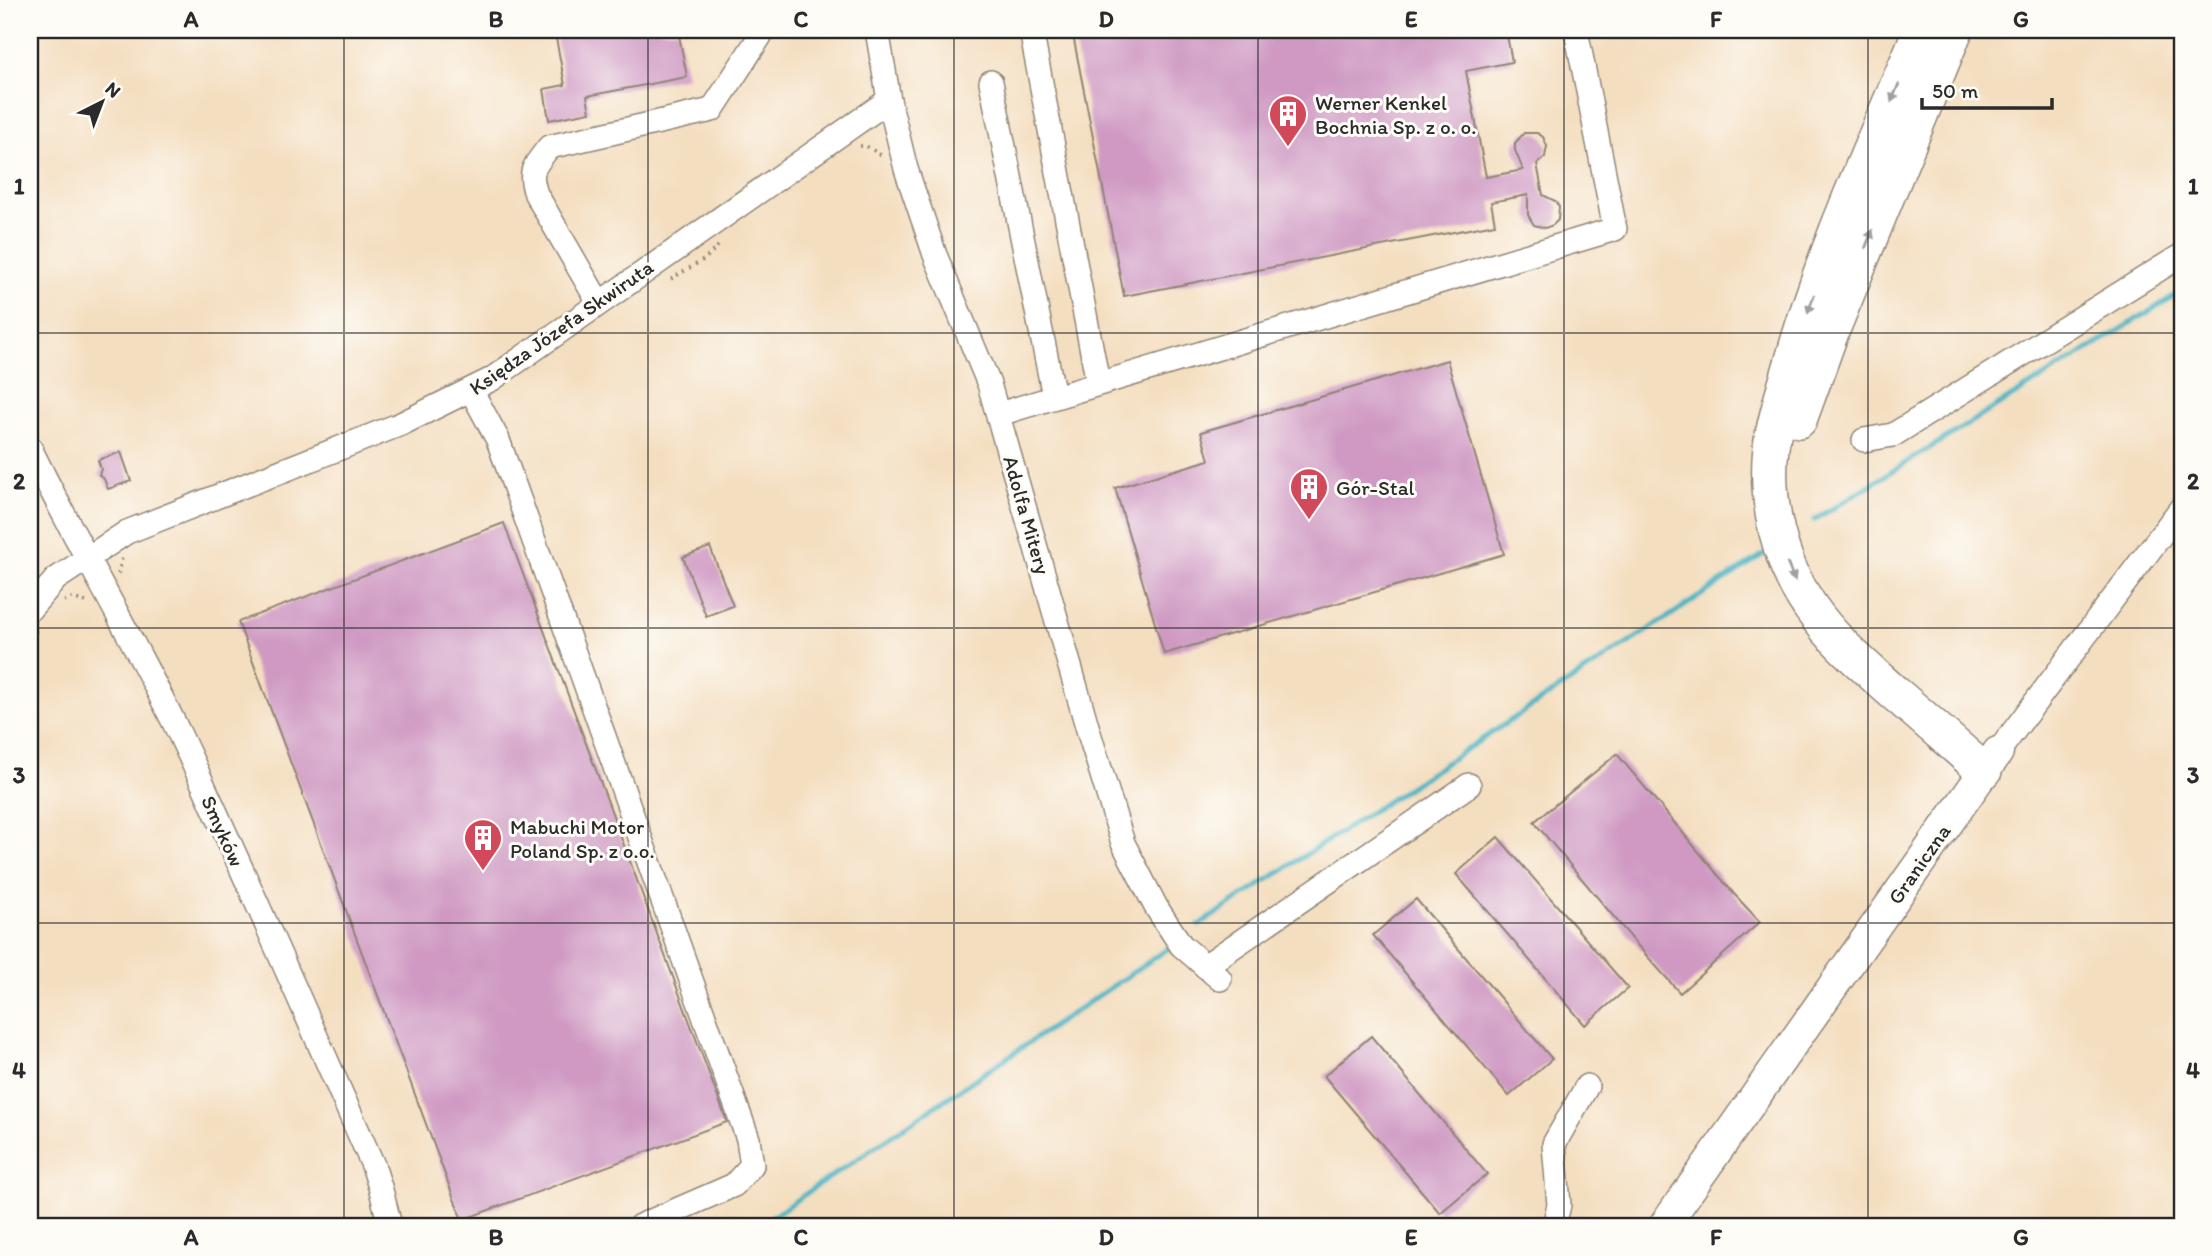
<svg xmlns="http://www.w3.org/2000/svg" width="2212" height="1256" font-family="Itim,sans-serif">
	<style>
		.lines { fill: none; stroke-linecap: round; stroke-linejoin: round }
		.stream { stroke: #46b3c3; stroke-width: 5 }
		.building { fill: #cf99c3 }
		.minor-casing { stroke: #908476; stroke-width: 26 }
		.major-casing { stroke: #908476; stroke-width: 33 }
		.highway-casing { stroke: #908476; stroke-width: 38 }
		.path { stroke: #908476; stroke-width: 3.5; stroke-dasharray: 2 5; stroke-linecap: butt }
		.minor { stroke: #fff; stroke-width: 23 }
		.major { stroke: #fff; stroke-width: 30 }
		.highway { stroke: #fff; stroke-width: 35 }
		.oneway { fill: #a0a0a0 }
		.grid { fill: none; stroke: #2b2b2b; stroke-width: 2; stroke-opacity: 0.55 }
		.labels { text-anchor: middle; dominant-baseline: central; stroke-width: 6; stroke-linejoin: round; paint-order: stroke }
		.poi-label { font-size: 21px; fill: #2b2b2b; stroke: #fdfcf7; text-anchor: start }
		.street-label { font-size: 21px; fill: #2b2b2b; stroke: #fdfcf7 }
		.neatline { fill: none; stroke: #2b2b2b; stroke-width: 2.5 }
		.grid-label { font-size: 23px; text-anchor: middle; font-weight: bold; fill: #2b2b2b }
	</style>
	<rect width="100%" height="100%" fill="#fdfcf7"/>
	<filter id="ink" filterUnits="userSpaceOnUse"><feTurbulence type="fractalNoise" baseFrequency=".0143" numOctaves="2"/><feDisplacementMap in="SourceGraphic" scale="14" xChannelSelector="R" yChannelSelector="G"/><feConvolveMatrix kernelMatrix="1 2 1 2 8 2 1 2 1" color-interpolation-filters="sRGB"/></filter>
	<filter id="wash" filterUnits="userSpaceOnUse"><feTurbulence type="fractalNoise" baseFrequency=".00686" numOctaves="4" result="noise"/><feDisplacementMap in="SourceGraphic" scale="28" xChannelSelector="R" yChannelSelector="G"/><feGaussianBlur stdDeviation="1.57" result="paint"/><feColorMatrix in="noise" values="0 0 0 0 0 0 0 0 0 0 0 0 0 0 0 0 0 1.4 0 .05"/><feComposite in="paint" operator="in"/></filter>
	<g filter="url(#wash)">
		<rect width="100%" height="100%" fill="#f4dec0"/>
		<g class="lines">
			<g class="stream">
				<polyline points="1814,520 2182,291"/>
				<polyline points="1199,925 1767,552"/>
				<polyline points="758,1226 1169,948"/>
			</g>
		</g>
		<g id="blocks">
			<g class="building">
				<polygon points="571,30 678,30 687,77 587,96 590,112 549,120 544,89 565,85 555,33"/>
				<polygon points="1072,30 1506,30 1512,62 1466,71 1486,177 1523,170 1515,150 1515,143 1524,133 1537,133 1543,137 1547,146 1545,157 1537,164 1543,195 1555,201 1559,207 1558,220 1553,225 1545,228 1534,225 1528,215 1528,195 1491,202 1495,224 1124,296"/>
				<polygon points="1447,360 1504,554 1164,654 1115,488 1209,460 1201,432"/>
				<polygon points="121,452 131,481 108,489 104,479 99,475 101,469 98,460"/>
				<polygon points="504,523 727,1122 462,1220 238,622"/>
				<polygon points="710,547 733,606 706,616 683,557"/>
				<polygon points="1617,754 1734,894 1760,922 1680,993 1639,947 1534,822"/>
				<polygon points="1498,837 1628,988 1585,1025 1456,874"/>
				<polygon points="1416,899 1552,1059 1509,1096 1373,935"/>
				<polygon points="1371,1036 1487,1174 1440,1213 1324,1076"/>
			</g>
		</g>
	</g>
	<g filter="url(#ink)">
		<use href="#blocks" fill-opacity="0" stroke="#908476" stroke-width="2"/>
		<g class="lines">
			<defs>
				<g id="minor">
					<polyline points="877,30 889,100 906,169 935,255 989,384 1089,733 1123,843 1156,907 1181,945 1220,979"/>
					<polyline points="1031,30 1098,383"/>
					<polyline points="991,82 1054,396"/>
					<path d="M599,303L536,194C528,170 534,167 549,147L712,110L764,30"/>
					<polyline points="471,390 498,440 748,1139 752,1165 734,1185 640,1226"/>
					<polyline points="999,414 1615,229 1576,30"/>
					<polyline points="1864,440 1893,435 2182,255"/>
					<path d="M30,448C77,545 133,637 180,735C247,877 309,1022 373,1165L381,1190L390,1226"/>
					<polyline points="30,609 56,579 127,532 401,424 492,379 889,100"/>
					<polyline points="1998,752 2182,507"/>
					<polyline points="1205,966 1469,785"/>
					<polyline points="1554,1226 1559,1205 1554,1144 1587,1086"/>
				</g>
				<polyline id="major" points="1664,1226 1998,752"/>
				<g id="highway">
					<path d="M1921,30C1876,139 1825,246 1793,360C1785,388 1775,418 1771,447C1765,502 1779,563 1811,608C1833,640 1863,665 1892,691C1923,717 1953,744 1984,771"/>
					<polyline points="1799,420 1831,332 1955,30"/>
				</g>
			</defs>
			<use href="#minor" class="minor-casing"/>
			<use href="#major" class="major-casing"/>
			<use href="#highway" class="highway-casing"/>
			<g class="path">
				<polyline points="860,146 866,146 881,155"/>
				<polyline points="671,279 705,259 721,243"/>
				<polyline points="118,574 122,558"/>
				<polyline points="64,601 72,598 90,603"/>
				<polyline points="30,645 37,628"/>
			</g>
			<use href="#minor" class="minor"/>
			<use href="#major" class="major"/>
			<use href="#highway" class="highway"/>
		</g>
		<defs><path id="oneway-solid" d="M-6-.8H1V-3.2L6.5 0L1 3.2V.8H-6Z" transform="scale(1.75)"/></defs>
		<g class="oneway">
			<use href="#oneway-solid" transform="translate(1895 93) rotate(113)"/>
			<use href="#oneway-solid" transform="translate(1869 239) rotate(-68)"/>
			<use href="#oneway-solid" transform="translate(1811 304) rotate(108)"/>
			<use href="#oneway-solid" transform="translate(1791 572) rotate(67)"/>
		</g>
	</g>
	<path class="grid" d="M344,30V1226M648,30V1226M954,30V1226M1258,30V1226M1564,30V1226M1868,30V1226M30,333H2182M30,628H2182M30,923H2182"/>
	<defs>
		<symbol id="building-pin" viewBox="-11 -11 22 30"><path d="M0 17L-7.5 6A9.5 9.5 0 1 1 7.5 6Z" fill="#d1495b" stroke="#fdfcf7"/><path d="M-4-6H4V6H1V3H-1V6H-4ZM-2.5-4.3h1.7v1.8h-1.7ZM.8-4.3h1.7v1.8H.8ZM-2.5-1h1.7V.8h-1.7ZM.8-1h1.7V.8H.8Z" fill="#fff"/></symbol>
	</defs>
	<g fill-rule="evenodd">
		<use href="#building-pin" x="1266" y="92" width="44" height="60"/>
		<use href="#building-pin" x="1287" y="465" width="44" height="60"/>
		<use href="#building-pin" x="461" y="816" width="44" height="60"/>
	</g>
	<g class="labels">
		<g class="poi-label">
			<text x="1315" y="102">Werner Kenkel<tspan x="1315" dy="24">Bochnia Sp. z o. o.</tspan></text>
			<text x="1336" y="487">Gór-Stal</text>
			<text x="510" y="826">Mabuchi Motor<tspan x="510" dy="24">Poland Sp. z o.o.</tspan></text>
		</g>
		<g class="street-label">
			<text transform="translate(561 327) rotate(-35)">Księdza Józefa Skwiruta</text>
			<text transform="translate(1027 515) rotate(74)">Adolfa Mitery</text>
			<text transform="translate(223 831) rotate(66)">Smyków</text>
			<text transform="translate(1919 864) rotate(-55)">Graniczna</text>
		</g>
	</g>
	<rect width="2212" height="1256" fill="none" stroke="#fdfcf7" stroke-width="77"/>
	<g transform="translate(102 102) rotate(42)" stroke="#fdfcf7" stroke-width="5" paint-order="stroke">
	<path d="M0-5L12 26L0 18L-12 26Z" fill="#2b2b2b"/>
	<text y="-10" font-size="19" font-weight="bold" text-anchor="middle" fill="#2b2b2b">N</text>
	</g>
	<path d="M1922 98v10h130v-10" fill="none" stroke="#2b2b2b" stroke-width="3.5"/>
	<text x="1932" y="98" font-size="21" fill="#2b2b2b" stroke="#fdfcf7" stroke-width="5" paint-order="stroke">50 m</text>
	<rect x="38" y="38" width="2136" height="1180" class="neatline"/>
	<g class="grid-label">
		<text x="191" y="27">A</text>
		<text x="496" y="27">B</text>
		<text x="801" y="27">C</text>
		<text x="1106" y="27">D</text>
		<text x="1411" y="27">E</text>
		<text x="1716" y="27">F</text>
		<text x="2021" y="27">G</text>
		<text x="19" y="194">1</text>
		<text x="2193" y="194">1</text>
		<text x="19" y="489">2</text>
		<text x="2193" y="489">2</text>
		<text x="19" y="783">3</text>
		<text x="2193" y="783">3</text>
		<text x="19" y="1078">4</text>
		<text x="2193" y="1078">4</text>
		<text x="191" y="1245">A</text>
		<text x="496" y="1245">B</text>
		<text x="801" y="1245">C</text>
		<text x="1106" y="1245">D</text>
		<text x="1411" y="1245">E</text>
		<text x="1716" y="1245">F</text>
		<text x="2021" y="1245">G</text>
	</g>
</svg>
